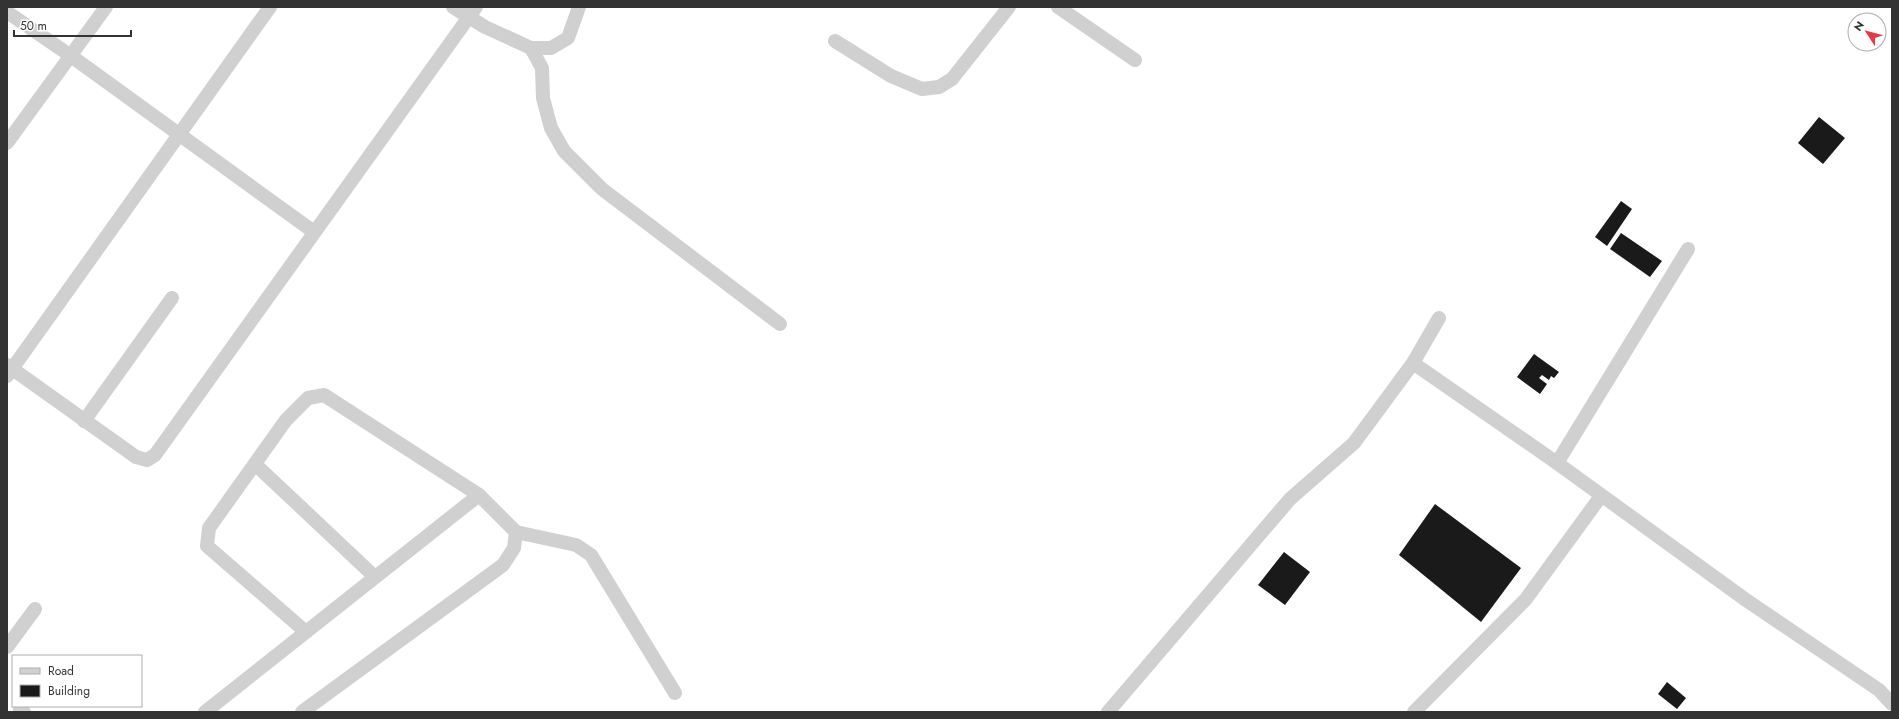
<svg xmlns="http://www.w3.org/2000/svg" width="1899" height="719" font-family="Jost,sans-serif">
	<style>
		.building { fill: #1a1a1a }
		.lines { fill: none; stroke-linecap: round; stroke-linejoin: round }
		.minor { stroke: #d0d0d0; stroke-width: 14 }
	</style>
	<rect width="100%" height="100%" fill="#fff"/>
	<g class="building">
		<polygon points="1819,117 1845,138 1823,164 1798,143"/>
		<polygon points="1621,201 1632,209 1607,246 1595,237"/>
		<polygon points="1621,233 1662,261 1650,277 1610,249"/>
		<polygon points="1534,354 1559,372 1554,378 1551,376 1549,380 1542,375 1539,378 1547,384 1540,394 1517,377"/>
		<polygon points="1435,504 1521,568 1481,622 1399,555"/>
		<polygon points="1284,552 1310,572 1285,605 1258,585"/>
		<polygon points="1667,682 1686,698 1677,709 1658,694"/>
	</g>
	<g class="lines">
		<g class="minor">
			<polyline points="453,7 485,27 531,48 551,48 568,38 579,7"/>
			<polyline points="1058,7 1135,60"/>
			<polyline points="7,12 71,56 314,232"/>
			<polyline points="835,41 891,76 922,89 939,87 952,79 1009,7"/>
			<polyline points="531,48 542,68 543,98 551,128 564,151 602,189 780,324"/>
			<polyline points="7,143 106,7"/>
			<polyline points="1413,363 1557,463 1746,600 1879,690 1892,704"/>
			<polyline points="7,365 136,457 147,460 155,455 476,7"/>
			<polyline points="7,376 270,7"/>
			<polyline points="84,421 172,298"/>
			<polyline points="1557,463 1688,249"/>
			<polyline points="256,465 375,577"/>
			<polyline points="516,532 576,545 591,555 675,693"/>
			<polyline points="7,647 35,609"/>
			<polyline points="20,710 24,712"/>
			<polyline points="205,712 479,495"/>
			<polyline points="302,712 503,565 514,548 516,532 479,495 324,395 308,398 286,420 209,528 207,546 306,632"/>
			<polyline points="1108,712 1290,499 1354,443 1413,363 1439,318"/>
			<polyline points="1414,712 1526,599 1601,496"/>
		</g>
	</g>
	<rect width="1899" height="719" fill="none" stroke="#333333" stroke-width="16"/>
	<rect x="12" y="655" width="130" height="52" fill="#ffffff" stroke="#adadad"/>
	<rect x="20" y="668" width="20" height="6" fill="#d0d0d0" stroke="#adadad"/>
	<text x="48" y="675" font-size="12" fill="#333333">Road</text>
	<rect x="20" y="685" width="20" height="12" fill="#1a1a1a" stroke="#adadad"/>
	<text x="48" y="695" font-size="12" fill="#333333">Building</text>
	<g transform="translate(1867 32) rotate(306)"><circle r="19" fill="#ffffff" stroke="#adadad"/>
	<path d="M0-3L7 15L0 10L-7 15Z" fill="#e63946"/>
	<text y="-6" font-size="11" font-weight="bold" text-anchor="middle" fill="#333333">N</text>
	</g>
	<path d="M14 30v6h117v-6" fill="none" stroke="#333333" stroke-width="2"/>
	<text x="20" y="30" font-size="12" fill="#333333" stroke="#ffffff" stroke-width="3" paint-order="stroke">50 m</text>
</svg>
